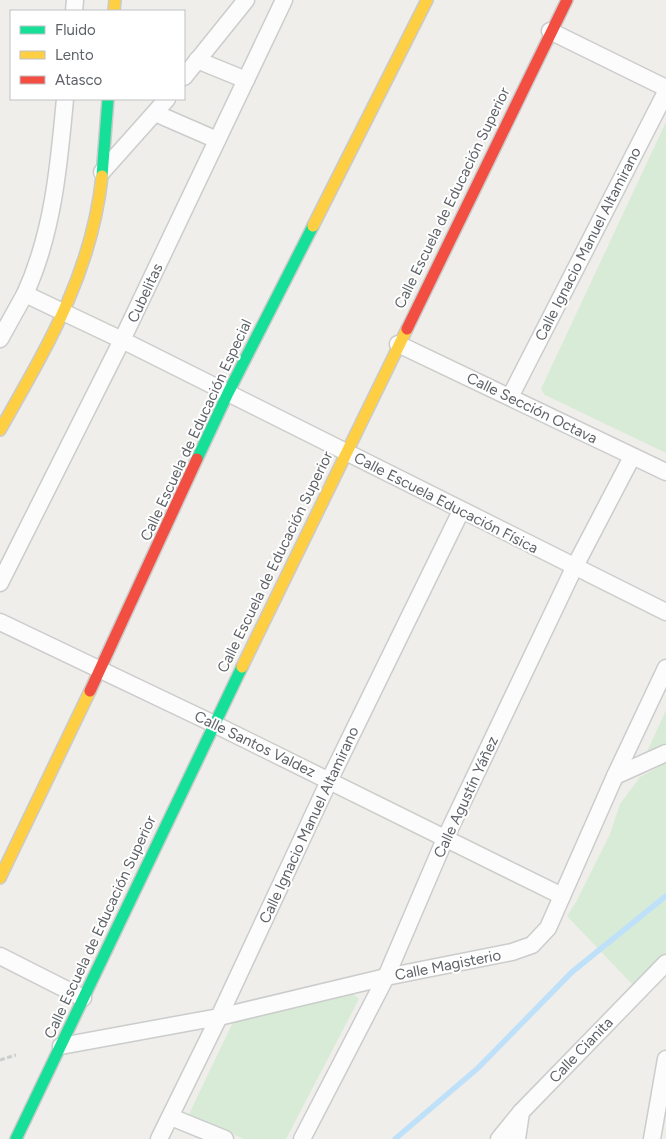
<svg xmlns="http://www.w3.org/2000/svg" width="666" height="1139" font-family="Figtree,sans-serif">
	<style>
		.green { fill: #d8ebd6 }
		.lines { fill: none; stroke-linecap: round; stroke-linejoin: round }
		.stream { stroke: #bfe0f9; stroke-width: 5.5 }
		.street-casing { stroke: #cbcccc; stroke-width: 19 }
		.fast-casing { stroke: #cacacb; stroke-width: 14 }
		.slow-casing { stroke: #cacacb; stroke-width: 14 }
		.jam-casing { stroke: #cacacb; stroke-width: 14 }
		.path { stroke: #cacfcc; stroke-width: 3; stroke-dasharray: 5 2.5; stroke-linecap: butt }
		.street { stroke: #fdfcfc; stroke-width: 16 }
		.fast { stroke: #16e098; stroke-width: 11 }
		.slow { stroke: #ffcf43; stroke-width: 11 }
		.jam { stroke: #f24e42; stroke-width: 11 }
		.labels { text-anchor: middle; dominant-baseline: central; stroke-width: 4; stroke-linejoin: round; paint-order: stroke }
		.street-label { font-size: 15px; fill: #5f6368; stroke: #fff }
	</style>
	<rect width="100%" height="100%" fill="#efeeea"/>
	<g class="green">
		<polygon points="666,122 666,453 545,395 541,389"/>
		<polygon points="666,710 666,743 646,754"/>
		<polygon points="666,763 666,956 633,985 567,916 576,902 610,834 620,804 640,777"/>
		<polygon points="353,994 359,999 286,1139 244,1139 189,1114 234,1020"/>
	</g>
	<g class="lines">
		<polyline class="stream" points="395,1139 478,1068 572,972 666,896"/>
		<defs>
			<g id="street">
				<polyline points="74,11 75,0"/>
				<polyline points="550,31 666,88"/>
				<polyline points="197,60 246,80"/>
				<polyline points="184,77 246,0"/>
				<polyline points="155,113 217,140"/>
				<polyline points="102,172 167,99"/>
				<path d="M25,294C53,233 59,165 65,99"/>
				<polyline points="0,339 25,294 122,340 666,612"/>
				<polyline points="398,344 666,472"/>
				<polyline points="510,397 666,92"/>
				<polyline points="0,583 122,340 284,0"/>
				<polyline points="0,622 214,724 562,896"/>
				<polyline points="615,776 666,753"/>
				<polyline points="0,956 83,998"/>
				<polyline points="61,1046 219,1017 386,977 512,952 532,945 548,928 615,776 666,668"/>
				<polyline points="171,1117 225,1139"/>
				<polyline points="159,1139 219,1017 329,781 461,511"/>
				<polyline points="302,1139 386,977 445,839 574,568 632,457"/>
				<polyline points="499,1139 521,1112 666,963"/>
				<polyline points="517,1139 521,1112"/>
				<polyline points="652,1139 666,1059"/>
			</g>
			<g id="fast">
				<polyline points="102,176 108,99"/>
				<polyline points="197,459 228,393 313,226"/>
				<polyline points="16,1139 242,667"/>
			</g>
			<g id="slow">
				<polyline points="114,11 115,0"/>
				<polyline points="313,226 427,0"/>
				<path d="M0,430C47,347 92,273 102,176"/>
				<polyline points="242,667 407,329"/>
				<polyline points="0,878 90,691"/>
			</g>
			<g id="jam">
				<polyline points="407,329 567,0"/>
				<polyline points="90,691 197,459"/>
			</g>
		</defs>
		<use href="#street" class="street-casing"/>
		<use href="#fast" class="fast-casing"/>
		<use href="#slow" class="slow-casing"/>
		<use href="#jam" class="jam-casing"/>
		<polyline class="path" points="0,1060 16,1055"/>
		<use href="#street" class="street"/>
		<use href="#fast" class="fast"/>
		<use href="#slow" class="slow"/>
		<use href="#jam" class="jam"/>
	</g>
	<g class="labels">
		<g class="street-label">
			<text transform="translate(452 198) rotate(-64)">Calle Escuela de Educación Superior</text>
			<text transform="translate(588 244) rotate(-63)">Calle Ignacio Manuel Altamirano</text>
			<text transform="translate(145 293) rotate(-65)">Cubelitas</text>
			<text transform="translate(532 408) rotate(26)">Calle Sección Octava</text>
			<text transform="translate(196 430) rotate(-65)">Calle Escuela de Educación Especial</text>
			<text transform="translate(446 503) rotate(27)">Calle Escuela Educación Física</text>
			<text transform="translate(275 562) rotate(-64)">Calle Escuela de Educación Superior</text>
			<text transform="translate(255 744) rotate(26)">Calle Santos Valdez</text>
			<text transform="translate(466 797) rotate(-65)">Calle Agustín Yáñez</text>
			<text transform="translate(309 825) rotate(-65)">Calle Ignacio Manuel Altamirano</text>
			<text transform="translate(100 927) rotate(-65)">Calle Escuela de Educación Superior</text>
			<text transform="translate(448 965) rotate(-11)">Calle Magisterio</text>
			<text transform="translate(581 1050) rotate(-46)">Calle Cianita</text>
		</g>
	</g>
	<rect x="10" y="10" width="175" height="90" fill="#ffffff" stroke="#bfc1c3"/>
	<rect x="20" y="26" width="25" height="8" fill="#16e098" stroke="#bfc1c3"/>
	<text x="55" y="35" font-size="15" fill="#5f6368">Fluido</text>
	<rect x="20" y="51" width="25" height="8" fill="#ffcf43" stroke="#bfc1c3"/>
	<text x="55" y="60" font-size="15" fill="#5f6368">Lento</text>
	<rect x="20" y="76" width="25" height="8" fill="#f24e42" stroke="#bfc1c3"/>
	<text x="55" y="85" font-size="15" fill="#5f6368">Atasco</text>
</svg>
